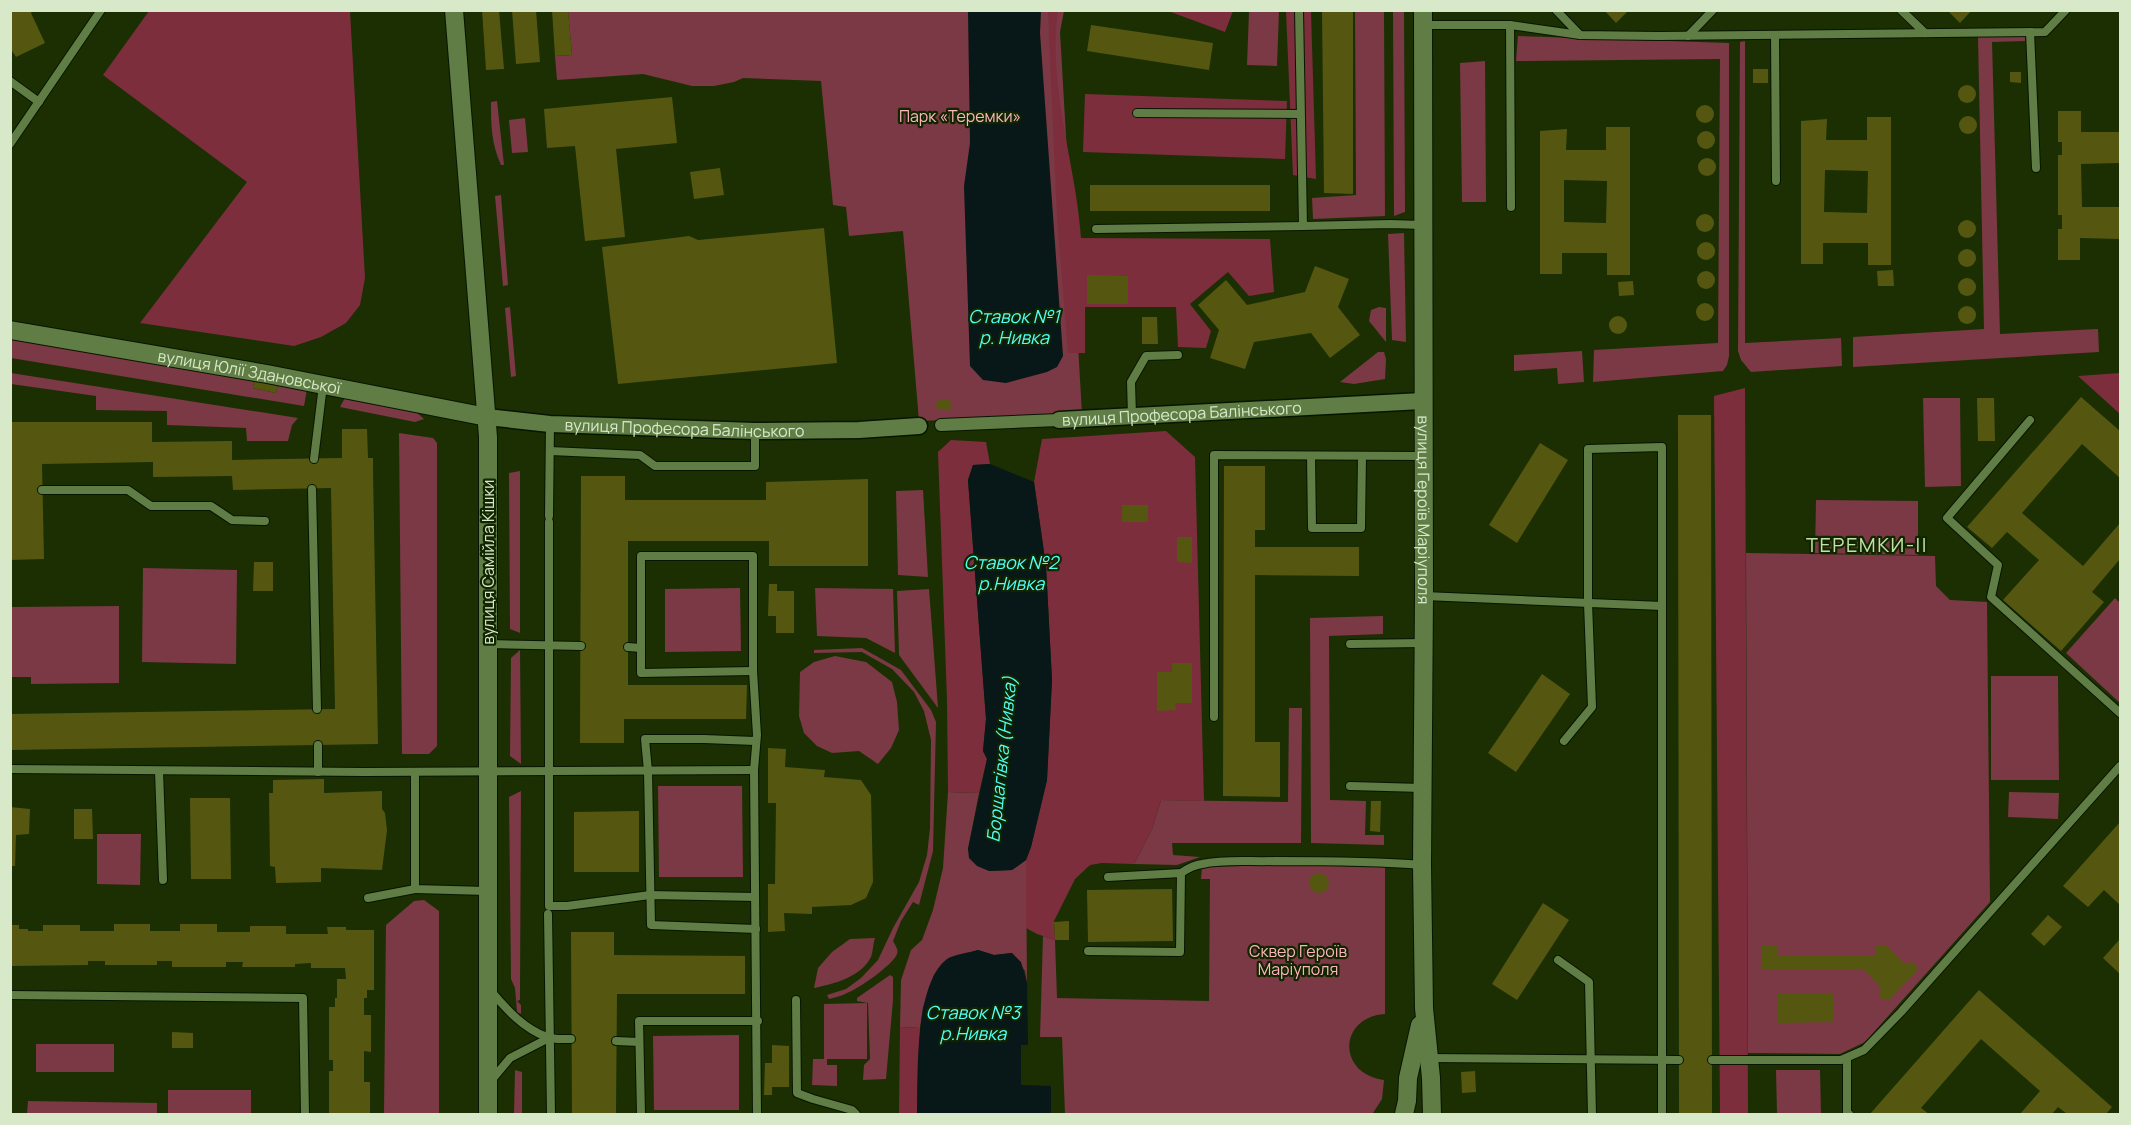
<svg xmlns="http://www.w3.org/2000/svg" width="2131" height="1125" font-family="Manrope,sans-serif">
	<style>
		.green { fill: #7a3944 }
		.forest { fill: #7c2e3d }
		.water { fill: #081717 }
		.building { fill: #555710; fill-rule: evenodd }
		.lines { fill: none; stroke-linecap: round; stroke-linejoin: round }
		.service-casing { stroke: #081500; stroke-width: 10 }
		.pedestrian-casing { stroke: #081500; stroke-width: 14 }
		.minor-casing { stroke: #081500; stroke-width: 19 }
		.tertiary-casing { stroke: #081500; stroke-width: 20 }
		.service { stroke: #5f7d44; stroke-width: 8 }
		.pedestrian { stroke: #5f7d44; stroke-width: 12 }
		.minor { stroke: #5f7d44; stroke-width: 16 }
		.tertiary { stroke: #5f7d44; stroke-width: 18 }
		.labels { text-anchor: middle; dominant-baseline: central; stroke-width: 4.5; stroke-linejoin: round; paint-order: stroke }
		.park-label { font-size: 16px; fill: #fdb6be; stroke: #112500 }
		.street-label { font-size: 16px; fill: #d8e9ca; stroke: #112500 }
		.water-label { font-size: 18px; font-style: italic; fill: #51fef7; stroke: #112500 }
		.quarter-label { font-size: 20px; letter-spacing: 1.5px; fill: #c1e2a5; stroke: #112500 }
	</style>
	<rect width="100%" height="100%" fill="#1b2f03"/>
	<g class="green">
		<polygon points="568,11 1064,11 1060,32 1082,414 919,421 903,231 849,236 846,207 833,205 821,81 743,78 734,82 714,86 692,86 643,74 557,80 555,56 572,55"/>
		<polygon points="1249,11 1279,11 1277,66 1247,65"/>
		<polygon points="1355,11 1384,11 1385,216 1313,219 1312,198 1356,195"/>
		<polygon points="1393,11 1404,11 1405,212 1394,216"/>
		<polygon points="2025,35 2025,41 1992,42 2000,334 2098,329 2099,352 1853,367 1853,337 1984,329 1978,37"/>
		<polygon points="1518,36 1729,43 1729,356 1727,365 1723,371 1593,382 1594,350 1718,343 1720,59 1516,61"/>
		<polygon points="1745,41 1745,343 1841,338 1842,366 1751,372 1741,360 1738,351 1740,42"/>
		<polygon points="1485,61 1486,202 1462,202 1460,63"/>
		<path d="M497,101L504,165H501C491,143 491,125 491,102Z"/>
		<polygon points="525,118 528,152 512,153 509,120"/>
		<polygon points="501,195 508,285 503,286 495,196"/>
		<polygon points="1404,233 1406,342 1392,340 1388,234"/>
		<polygon points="510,307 516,376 511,377 505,308"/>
		<polygon points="1379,307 1386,308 1386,342 1369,321 1371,310"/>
		<polygon points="10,339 254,380 253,388 276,393 278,384 307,389 304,406 11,358"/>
		<polygon points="1582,351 1584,382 1558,384 1557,368 1514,371 1514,355"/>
		<polygon points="1378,352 1384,352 1386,359 1385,379 1354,384 1340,382"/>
		<polygon points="10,373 11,373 298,418 292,425 288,441 247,441 246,428 167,425 167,411 96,410 96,396 11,384"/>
		<polygon points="345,398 416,412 424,419 415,422 340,407"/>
		<polygon points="1923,398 1960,398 1961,486 1925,487"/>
		<polygon points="399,433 433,438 437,443 437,746 429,754 402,754"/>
		<polygon points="520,471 520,633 510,629 509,473"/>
		<polygon points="923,490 928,577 898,575 896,491"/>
		<polygon points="1816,500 1918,501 1918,555 1815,553"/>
		<polygon points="1746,553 1935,556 1936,586 1950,600 1987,602 1990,902 1865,1042 1840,1054 1748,1053"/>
		<polygon points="143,568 237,570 236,664 142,662"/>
		<polygon points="740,588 741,651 665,652 665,589"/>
		<polygon points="815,588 893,589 895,653 866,638 817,636"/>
		<polygon points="929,589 938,708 899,655 897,591"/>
		<polygon points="2115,598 2120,603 2120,703 2066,653"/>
		<polygon points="119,606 119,683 31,684 31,677 11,677 11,607"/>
		<polygon points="1383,616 1383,634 1329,636 1330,800 1366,801 1365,835 1384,835 1384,845 1311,843 1310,618"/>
		<path d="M862,648L901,670L931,710L936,722L933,851L919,905L913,902L901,921L893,941C895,945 899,950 897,954C893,965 858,989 847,993C842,996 835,997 829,999L827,995L846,989L861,978L878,960L893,928L919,882L927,855L930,828L931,740L924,711L914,692L892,669L862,652L814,653V650Z"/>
		<polygon points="520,650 521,764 510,756 511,658"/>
		<polygon points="835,656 866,662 892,682 897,702 899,730 891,748 878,764 859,751 832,753 817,746 804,733 799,716 800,672 814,662"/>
		<polygon points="1991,676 2058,676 2059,780 1991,780"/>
		<polygon points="1289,708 1302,708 1301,843 1172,843 1173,855 1200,857 1177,865 1134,864 1152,829 1161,800 1288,802"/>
		<polygon points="658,786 742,786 743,877 659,877"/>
		<polygon points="521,791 520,989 520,1000 517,1001 521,1005 521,1014 517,1012 515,988 511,979 509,797"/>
		<polygon points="948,792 979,793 968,849 990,871 1012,870 1026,860 1027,983 1025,971 1012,953 994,955 978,950 949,958 934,975 923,1007 920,1028 900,1027 901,980 911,950 922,940 933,910 943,868"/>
		<polygon points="2009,792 2059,793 2058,819 2008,817"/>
		<polygon points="97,834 141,834 140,885 97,884"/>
		<path d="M1279,865L1385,867V1014C1338,1017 1337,1074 1384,1080L1382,1099L1373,1113L1065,1114L1062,1037H1040L1043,936L1055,940L1057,998L1209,1001L1210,879H1201L1202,867Z"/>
		<polygon points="424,900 439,911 439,1114 384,1114 386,925 414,901"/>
		<path d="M875,938C873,944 873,952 871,957C861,977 834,984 814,988L818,968L832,952L850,939Z"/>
		<polygon points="890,975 893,977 893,1000 886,1079 863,1080 864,1065 870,1059 868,1003 857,1001 857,998"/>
		<polygon points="867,1003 867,1059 827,1059 827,1065 837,1065 837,1086 812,1085 813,1059 824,1059 824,1004"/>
		<polygon points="739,1035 739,1110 654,1110 653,1036"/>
		<rect x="36" y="1044" width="78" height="28"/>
		<polygon points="515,1070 522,1072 522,1114 514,1114"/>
		<polygon points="1776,1070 1820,1070 1821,1114 1777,1114"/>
		<rect x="168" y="1090" width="83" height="24"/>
		<polygon points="28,1101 157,1103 157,1114 27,1114"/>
	</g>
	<g class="forest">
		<polygon points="149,11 350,11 365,278 360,305 346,323 321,337 294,346 140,323 247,182 103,75"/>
		<path d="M1048,11H1058C1047,86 1076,163 1081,238L1270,239L1274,292L1249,296L1228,272L1190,304L1211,331L1206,348L1178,347L1176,307H1085V353H1068L1057,218Z"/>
		<polygon points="1168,11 1233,11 1225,32"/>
		<polygon points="1286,11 1311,11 1316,179 1293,175"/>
		<polygon points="1085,94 1287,101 1285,159 1083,152"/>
		<polygon points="2120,373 2120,414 2078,376"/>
		<polygon points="1745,388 1748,1114 1720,1114 1714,396"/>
		<polygon points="1166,431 1195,457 1204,801 1161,800 1152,829 1134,864 1102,863 1090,865 1075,879 1054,921 1055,940 1037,934 1026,928 1026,860 1031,847 1047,780 1052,680 1046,566 1034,482 1042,439"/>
		<polygon points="951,440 986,442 990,464 973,465 968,480 986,719 983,751 987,759 979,793 948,792 947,700 938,452"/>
		<polygon points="900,1027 920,1028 917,1114 899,1114"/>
	</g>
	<g class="water">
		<polygon points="968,11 1041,11 1040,33 1063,356 1057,367 1047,372 1006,383 983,380 970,366 964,186 970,143"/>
		<polygon points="990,464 1034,482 1046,566 1052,680 1047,780 1031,847 1026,860 1012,870 989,871 977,866 969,858 968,849 987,759 983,751 986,719 968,480 973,465"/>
		<path d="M978,950L994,955L1012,953L1021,962L1027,983L1028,1045H1021V1085L1051,1086V1114H917C918,1076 914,984 947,959C955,954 969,953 978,950Z"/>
	</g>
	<g class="building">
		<polygon points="10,10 33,10 31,13 45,43 16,57 10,48"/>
		<polygon points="482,10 499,10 504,69 486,70"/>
		<polygon points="512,10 536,10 540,62 516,64"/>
		<polygon points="552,10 568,10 572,55 555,56"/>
		<polygon points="1322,10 1353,10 1353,194 1324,193"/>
		<polygon points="1604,10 1629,10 1616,23"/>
		<polygon points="1947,10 1972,10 1960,23"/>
		<polygon points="1091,25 1213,43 1209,70 1087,51"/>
		<rect x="1753" y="69" width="15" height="14"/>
		<polygon points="2010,72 2021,72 2021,83 2010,82"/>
		<circle cx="1967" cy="94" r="9"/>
		<polygon points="672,97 677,143 616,149 625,237 585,241 575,146 547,148 544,109"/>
		<circle cx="1705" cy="114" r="9"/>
		<polygon points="2058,111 2081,111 2081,132 2120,132 2120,163 2081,164 2082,207 2120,207 2120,239 2080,238 2080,260 2058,260 2058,229 2062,229 2062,215 2058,215 2058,155 2062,155 2062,142 2058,142"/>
		<circle cx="1968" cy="125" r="9"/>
		<path d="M1867,117H1891V265H1868V243H1823V264H1801V121L1827,119L1826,140H1867ZM1825,170L1868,171L1867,213L1824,212Z"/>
		<path d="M1606,127H1630V275H1607V253H1562V274H1540V131L1567,129L1566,150H1606ZM1564,180L1607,181L1606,223L1564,222Z"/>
		<circle cx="1706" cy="140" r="9"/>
		<circle cx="1707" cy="167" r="9"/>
		<polygon points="720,168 724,195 694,199 690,172"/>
		<rect x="1090" y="185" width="180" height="26"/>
		<circle cx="1705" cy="223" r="9"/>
		<circle cx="1967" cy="229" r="9"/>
		<polygon points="824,228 837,363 618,384 602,247 689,236 698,240"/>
		<circle cx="1706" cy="251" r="9"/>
		<circle cx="1967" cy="258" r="9"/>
		<polygon points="1315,266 1349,279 1338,307 1360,335 1330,358 1311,333 1254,342 1245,369 1210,358 1219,330 1198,305 1226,280 1247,305 1305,292"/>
		<polygon points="1893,270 1894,286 1878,286 1877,271"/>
		<circle cx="1706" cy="280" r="9"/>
		<polygon points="1087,275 1128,276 1128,304 1087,304"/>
		<circle cx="1967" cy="287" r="9"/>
		<polygon points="1633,281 1634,295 1619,296 1618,282"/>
		<circle cx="1705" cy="312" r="9"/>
		<circle cx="1967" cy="315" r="9"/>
		<circle cx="1618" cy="325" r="9"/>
		<polygon points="1142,317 1157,317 1158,344 1142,344"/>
		<polygon points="254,380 278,384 276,393 253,388"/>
		<polygon points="2081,397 2120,431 2120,478 2082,444 2022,513 2083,566 2120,523 2120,559 2092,592 2104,602 2061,651 2003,600 2039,560 2007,532 1992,548 1967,527"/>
		<polygon points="1977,398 1994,398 1995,441 1978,441"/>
		<polygon points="950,399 951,409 937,410 936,401"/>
		<polygon points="1678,415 1711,415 1712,1114 1679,1114"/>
		<polygon points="10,422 152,422 152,442 232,441 232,460 342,458 342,429 367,429 368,458 373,458 373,472 378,744 10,750 10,714 335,709 331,488 233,490 232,476 153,477 153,462 42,464 44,559 10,560"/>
		<polygon points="1540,443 1568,460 1517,543 1489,525"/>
		<polygon points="1224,466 1265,466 1265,530 1255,530 1255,547 1359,547 1359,576 1255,575 1255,742 1280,742 1280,797 1223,796"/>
		<polygon points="581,476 625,476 625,500 766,500 766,482 868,479 868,566 769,566 769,541 628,541 628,685 747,685 746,719 624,719 624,743 580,743"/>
		<rect x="1122" y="505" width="26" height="17"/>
		<polygon points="1177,537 1192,537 1192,563 1177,562"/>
		<polygon points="254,562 273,562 273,591 253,591"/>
		<polygon points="769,584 777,584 777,591 794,591 794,633 776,633 776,616 768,616"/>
		<polygon points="1172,663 1192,663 1192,703 1175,703 1176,710 1157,711 1157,672 1172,672"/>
		<polygon points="1542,674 1570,694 1516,772 1488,753"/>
		<polygon points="768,748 786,749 785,767 825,770 824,777 861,780 871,795 873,882 866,898 851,905 812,907 812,914 784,913 785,931 768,932 768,884 775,884 776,803 768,803"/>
		<polygon points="324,779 324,793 382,791 382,809 385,813 387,830 382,870 321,868 321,882 276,883 275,867 270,866 269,793 273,793 273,780"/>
		<polygon points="190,798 230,798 231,879 191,879"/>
		<polygon points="1371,801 1381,801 1380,832 1370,831"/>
		<polygon points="10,807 30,809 29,834 16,835 15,866 10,866"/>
		<polygon points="74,809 92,809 93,839 74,839"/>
		<polygon points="639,811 639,872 574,872 574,812"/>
		<polygon points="2120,822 2120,905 2104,890 2088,907 2063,886"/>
		<circle cx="1319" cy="883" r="10"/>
		<polygon points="1172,889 1173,941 1088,942 1087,890"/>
		<polygon points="1543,903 1569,920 1517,1000 1492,984"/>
		<polygon points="2048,915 2062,927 2044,946 2031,934"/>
		<polygon points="1069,921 1069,940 1055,940 1054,922"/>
		<polygon points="114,924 150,924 150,931 180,931 180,924 217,924 217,932 250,932 250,926 286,926 286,934 328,934 327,927 346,927 346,930 374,930 374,990 367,990 367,998 364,998 364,1015 371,1015 371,1052 364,1051 364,1082 370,1082 370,1114 329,1114 329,1071 333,1071 333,1060 329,1060 329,1007 335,1007 335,998 337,998 337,979 346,979 345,968 311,968 311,963 295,964 295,967 242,967 243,962 226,962 226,967 172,967 172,961 157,961 157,965 105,965 105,961 88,961 88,965 10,966 10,925 19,925 19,929 28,929 28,931 43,931 43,925 80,925 80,931 114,931"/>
		<polygon points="571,932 614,932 614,955 745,956 745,994 617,994 616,1114 572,1114"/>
		<polygon points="2120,939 2120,974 2103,958"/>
		<polygon points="1762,946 1777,946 1777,955 1875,956 1875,946 1887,946 1905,964 1910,962 1915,964 1918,970 1890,999 1886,1000 1882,999 1879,993 1881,987 1864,970 1762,970"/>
		<polygon points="1979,990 2112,1107 2106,1114 2067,1114 2058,1107 2052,1114 2020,1114 2040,1091 1981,1039 1921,1108 1929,1114 1870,1114"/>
		<polygon points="1777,993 1833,993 1834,1022 1777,1023"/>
		<polygon points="172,1032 193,1033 193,1048 172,1048"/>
		<polygon points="772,1045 789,1046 789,1087 772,1087 772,1095 764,1095 765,1063 772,1063"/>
		<polygon points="1475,1071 1476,1092 1462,1093 1461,1072"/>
	</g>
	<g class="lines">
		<defs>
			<g id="service">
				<polyline points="1299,10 1303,226 1390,224 1422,225"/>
				<polyline points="1556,10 1580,35"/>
				<polyline points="1901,10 1925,33"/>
				<polyline points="1423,25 1510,25 1580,35 1659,36 2045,32 2066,10"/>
				<polyline points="1510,25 1511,207"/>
				<polyline points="2030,32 2036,168"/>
				<polyline points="1775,35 1776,181"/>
				<polyline points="1688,36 1713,10"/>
				<polyline points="10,81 39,102"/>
				<polyline points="1137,113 1300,114"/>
				<polyline points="10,144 101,10"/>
				<polyline points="1096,229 1303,226"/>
				<polyline points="1132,416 1131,382 1146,356 1178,355"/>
				<polyline points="2030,420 1947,518 1998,565 1991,597 2120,713"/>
				<polyline points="550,451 640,455 655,466 755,466 755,431"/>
				<polyline points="1311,456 1312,528 1361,528 1362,456"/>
				<polyline points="314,459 323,385"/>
				<polyline points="312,489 317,709"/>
				<polyline points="42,490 128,490 151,506 211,506 232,520 265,521"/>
				<polyline points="549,516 550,424"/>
				<polyline points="549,522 549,906 567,906 650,895 755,897"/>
				<polyline points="1424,596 1662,606"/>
				<polyline points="488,644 581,646"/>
				<polyline points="1350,644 1423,643"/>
				<polyline points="628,647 641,648 641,673 753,671"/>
				<polyline points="641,648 641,556 753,556 753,671 757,735 754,770 757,1114"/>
				<polyline points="1214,717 1214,455 1423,456"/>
				<polyline points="755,741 704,739 645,739 648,771 651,925 756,929"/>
				<polyline points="1564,741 1592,707 1588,603 1588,449 1662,447 1662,1114"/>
				<polyline points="318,745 318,772"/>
				<polyline points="10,769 364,772 754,770"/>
				<polyline points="159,771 163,880"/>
				<polyline points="415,772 415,889 487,891"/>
				<polyline points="1350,786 1422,788"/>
				<polyline points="1108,877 1181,873"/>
				<polyline points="368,898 415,889"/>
				<polyline points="548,914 551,1114"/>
				<path d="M1088,951L1180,952L1181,873C1187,869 1194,865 1202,864C1225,859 1251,862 1275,861C1324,861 1373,861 1422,865"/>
				<polyline points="1558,960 1589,982 1592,1114"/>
				<path d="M491,991C506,1009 524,1029 547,1037C554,1040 564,1039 571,1039"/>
				<polyline points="10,995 303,998 305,1114"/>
				<polyline points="796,1000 797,1093 813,1099 852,1110 856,1114"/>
				<polyline points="616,1041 639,1042"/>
				<polyline points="1429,1058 1679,1060"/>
				<polyline points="1847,1058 1847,1113 1849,1114"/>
				<polyline points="1712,1060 1841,1060 1864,1050 1901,1012 2120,766"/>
				<polyline points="490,1082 510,1058 549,1038"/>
				<polyline points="641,1114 639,1021 758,1021"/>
			</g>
			<polyline id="pedestrian" points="941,425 1059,420"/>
			<g id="minor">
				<path id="s1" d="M487,417L550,424L755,431L859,430L919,426"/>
				<path id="s2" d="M1059,420L1422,401"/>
			</g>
			<g id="tertiary">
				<polyline points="454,10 488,437 488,1114"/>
				<path id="s3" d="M1423,10L1424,596L1422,865L1424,1008L1431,1078L1432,1114"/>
				<path id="s4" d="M10,330L267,374L487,417"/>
				<polyline points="1404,1114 1407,1101 1408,1078 1420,1025"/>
			</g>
		</defs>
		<use href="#service" class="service-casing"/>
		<use href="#pedestrian" class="pedestrian-casing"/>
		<use href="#minor" class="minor-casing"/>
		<use href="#tertiary" class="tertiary-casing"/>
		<use href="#service" class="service"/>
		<use href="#pedestrian" class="pedestrian"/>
		<use href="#minor" class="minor"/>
		<use href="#tertiary" class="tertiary"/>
	</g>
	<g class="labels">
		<g class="park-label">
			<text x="960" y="116">Парк «Теремки»</text>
			<text x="1298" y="951">Сквер Героїв<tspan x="1298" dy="18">Маріуполя</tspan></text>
		</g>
		<g class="street-label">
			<text stroke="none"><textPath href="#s4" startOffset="243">вулиця Юлії Здановської</textPath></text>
			<text stroke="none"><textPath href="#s2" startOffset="123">вулиця Професора Балінського</textPath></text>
			<text stroke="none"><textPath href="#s1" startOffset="198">вулиця Професора Балінського</textPath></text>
			<text stroke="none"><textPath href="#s3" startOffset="500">вулиця Героїв Маріуполя</textPath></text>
			<text transform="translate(488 562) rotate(-90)">вулиця Самійла Кішки</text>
		</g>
		<g class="water-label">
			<text x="1014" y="316">Ставок №1<tspan x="1014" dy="21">р. Нивка</tspan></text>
			<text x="1011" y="562">Ставок №2<tspan x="1011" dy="21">р.Нивка</tspan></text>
			<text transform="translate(1001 759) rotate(-84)">Борщагівка (Нивка)</text>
			<text x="973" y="1012">Ставок №3<tspan x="973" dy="21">р.Нивка</tspan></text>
		</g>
		<g class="quarter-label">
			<text x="1867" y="544">ТЕРЕМКИ-ІІ</text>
		</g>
	</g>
	<rect width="2131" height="1125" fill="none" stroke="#d8e9ca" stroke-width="24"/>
</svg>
